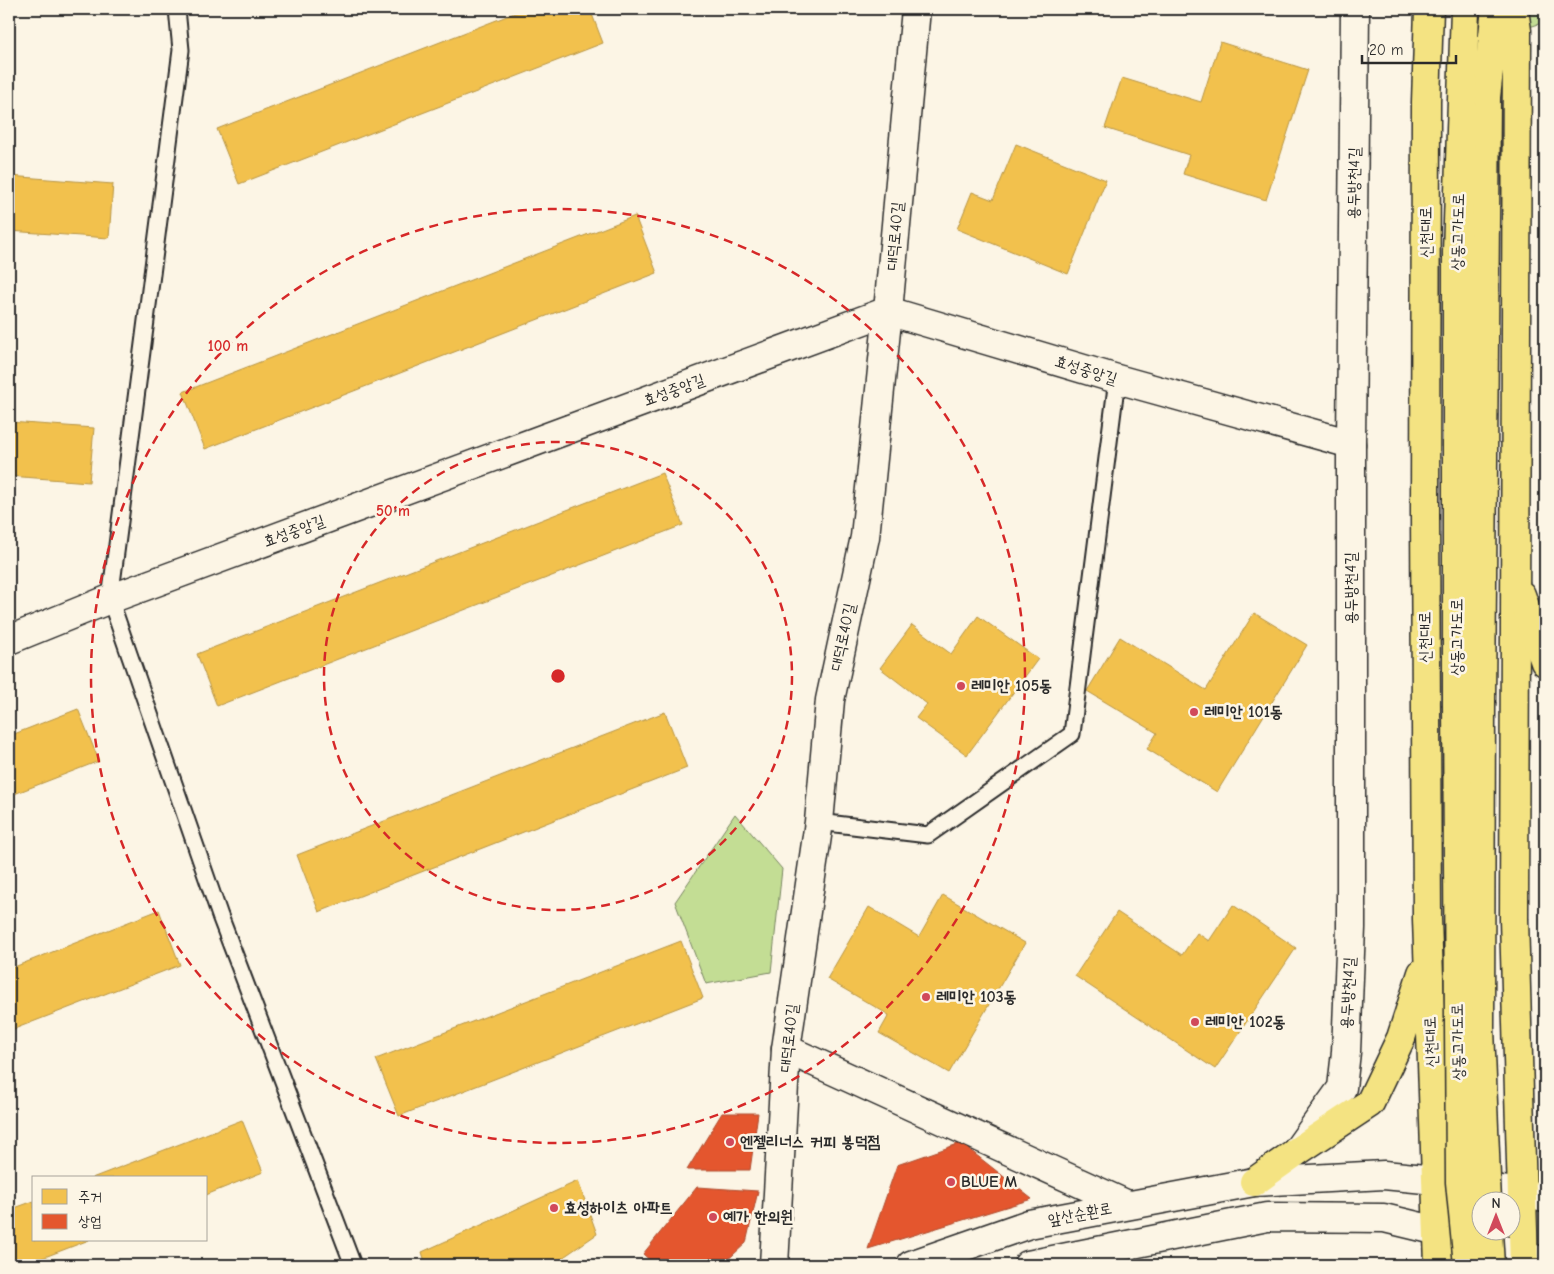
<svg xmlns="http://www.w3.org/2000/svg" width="1554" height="1274" font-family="'Comic Neue','Poor Story',sans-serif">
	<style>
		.green { fill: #c3dd94; stroke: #778460 }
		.homes { fill: #f2c14e; stroke: #b69444 }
		.shops { fill: #e4572e; stroke: #ac4a2d }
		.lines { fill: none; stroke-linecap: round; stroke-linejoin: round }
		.service-casing { stroke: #2b2b2b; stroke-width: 19 }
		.minor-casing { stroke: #2b2b2b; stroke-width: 31 }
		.tertiary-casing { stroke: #2b2b2b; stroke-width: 31 }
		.secondary-casing { stroke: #2b2b2b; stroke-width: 31 }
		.trunk-casing { stroke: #2b2b2b; stroke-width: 31 }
		.service { stroke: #fcf5e5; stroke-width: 15 }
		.minor { stroke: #fcf5e5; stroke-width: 28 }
		.tertiary { stroke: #fcf5e5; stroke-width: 28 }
		.secondary { stroke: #fcf5e5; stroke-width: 28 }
		.trunk { stroke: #f4e382; stroke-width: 28 }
		.trunk-bridge-casing { stroke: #2b2b2b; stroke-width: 31; stroke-linecap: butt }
		.trunk-bridge { stroke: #f4e382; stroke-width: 28 }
		.ring { fill: none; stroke: #d62828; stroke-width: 2.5; stroke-dasharray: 9 6 }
		.poi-dot { fill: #d1495b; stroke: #fcf5e5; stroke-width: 2 }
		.labels { text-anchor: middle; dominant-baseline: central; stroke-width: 5; stroke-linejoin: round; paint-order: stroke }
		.street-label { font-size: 16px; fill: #2b2b2b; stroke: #fcf5e5 }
		.poi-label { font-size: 16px; font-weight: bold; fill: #2b2b2b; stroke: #fcf5e5; text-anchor: start }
		.centre { fill: #d62828; stroke: #fcf5e5; stroke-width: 2.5 }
		.ring-label { font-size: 15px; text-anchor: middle; font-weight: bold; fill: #d62828; stroke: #fcf5e5; stroke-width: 5; stroke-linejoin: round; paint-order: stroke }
	</style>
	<rect width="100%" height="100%" fill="#fcf5e5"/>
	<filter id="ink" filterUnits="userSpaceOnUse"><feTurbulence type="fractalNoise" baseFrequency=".02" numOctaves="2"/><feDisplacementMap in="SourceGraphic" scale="10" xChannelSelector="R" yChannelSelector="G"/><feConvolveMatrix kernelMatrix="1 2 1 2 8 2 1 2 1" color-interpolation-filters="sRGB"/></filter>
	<g filter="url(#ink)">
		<g class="green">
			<polygon points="1514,9 1545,9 1545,22 1517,31"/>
			<polygon points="735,814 782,869 771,972 706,984 675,902"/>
		</g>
		<g class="homes">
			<polygon points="525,9 590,9 603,43 239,184 217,129"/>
			<polygon points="1220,42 1308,70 1266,200 1183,174 1189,155 1105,128 1122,78 1201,102"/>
			<polygon points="1016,144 1106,180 1068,274 957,229 972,192 993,200"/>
			<polygon points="9,176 113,184 109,238 9,231"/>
			<polygon points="635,216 657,273 205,449 183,392"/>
			<polygon points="9,422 94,428 89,482 9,476"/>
			<polygon points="662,473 683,525 217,706 197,654"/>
			<polygon points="1254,613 1307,645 1217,792 1147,749 1157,733 1087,691 1120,637 1206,690"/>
			<polygon points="978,616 1038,659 967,755 916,718 927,704 880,668 912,625 951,654"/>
			<polygon points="78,709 99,761 9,796 9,736"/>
			<polygon points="665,712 687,768 319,912 297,855"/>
			<polygon points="943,895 1025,943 949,1073 879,1033 889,1015 827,979 869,907 919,937"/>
			<polygon points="1233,905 1296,948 1215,1069 1075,976 1117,912 1182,955 1197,933 1209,941"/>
			<polygon points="159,910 180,965 9,1031 9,969"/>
			<polygon points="681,941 703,998 399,1116 376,1059"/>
			<polygon points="242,1120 263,1172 206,1195 206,1178 92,1178"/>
			<polygon points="578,1181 597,1234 552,1265 426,1265 422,1252"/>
			<polygon points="34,1201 34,1240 89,1240 24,1265 9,1265 9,1210"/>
		</g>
		<g class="shops">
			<polygon points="722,1113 758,1113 750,1170 687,1170"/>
			<polygon points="961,1143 1032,1199 868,1249 897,1165"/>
			<polygon points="697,1187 758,1191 746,1243 722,1265 655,1265 643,1254"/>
		</g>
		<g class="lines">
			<defs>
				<g id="service">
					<polyline points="177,9 181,50 110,599 220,916 353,1265"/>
					<polyline points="819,822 928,835 1072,734 1117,379"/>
				</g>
				<g id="minor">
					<polyline points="786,1049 1128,1205"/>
					<polyline points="1296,1152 1342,1088 1346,1052 1351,928 1351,444 1355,9"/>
					<polyline points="774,1265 786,1049 819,822 830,700 865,537 888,311 916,9"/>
				</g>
				<polyline id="tertiary" points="9,640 110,599 888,311 1117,379 1351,444"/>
				<g id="secondary">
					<polyline points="911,1265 1029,1224 1254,1182 1384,1175 1435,1180 1522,1193 1545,1198"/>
					<polyline points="1028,1265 1267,1217 1384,1218 1438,1231 1545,1262"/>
				</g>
				<g id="trunk">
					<polyline points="1429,9 1426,102 1425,513 1427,919 1439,1265"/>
					<polyline points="1514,9 1517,31 1514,919 1524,1265"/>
					<polyline points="1521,595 1545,662"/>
					<polyline points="1481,702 1486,97 1496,9"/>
					<polyline points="1457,704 1457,252 1465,9"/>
					<polyline points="1254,1182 1296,1152 1370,1103 1401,1038 1422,973"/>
				</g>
			</defs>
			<use href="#service" class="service-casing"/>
			<use href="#minor" class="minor-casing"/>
			<use href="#tertiary" class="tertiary-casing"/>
			<use href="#secondary" class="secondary-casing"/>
			<use href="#trunk" class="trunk-casing"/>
			<use href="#service" class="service"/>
			<use href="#minor" class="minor"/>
			<use href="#tertiary" class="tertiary"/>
			<use href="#secondary" class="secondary"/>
			<use href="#trunk" class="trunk"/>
			<defs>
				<g id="trunk-bridge">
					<polyline points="1481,702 1480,1029 1487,1202"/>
					<polyline points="1457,704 1460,1182 1468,1265"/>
					<polyline points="1488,1232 1490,1265"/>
				</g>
			</defs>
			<use href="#trunk-bridge" class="trunk-bridge-casing"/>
			<use href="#trunk-bridge" class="trunk-bridge"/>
		</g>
	</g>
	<g class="ring">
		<circle cx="558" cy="676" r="234"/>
		<circle cx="558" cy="676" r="467"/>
	</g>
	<g class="poi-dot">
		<circle cx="961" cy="686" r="5"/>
		<circle cx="1194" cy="712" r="5"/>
		<circle cx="926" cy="997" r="5"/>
		<circle cx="1195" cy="1022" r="5"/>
		<circle cx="730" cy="1142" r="5"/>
		<circle cx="951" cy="1182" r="5"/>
		<circle cx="554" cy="1208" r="5"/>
		<circle cx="713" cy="1217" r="5"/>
	</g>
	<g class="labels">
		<g class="street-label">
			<text transform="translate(1354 183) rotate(-89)">용두방천4길</text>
			<text transform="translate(1426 232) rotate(-90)">신천대로</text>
			<text transform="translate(1458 232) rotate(-89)">상동고가도로</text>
			<text transform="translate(895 236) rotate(-85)">대덕로40길</text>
			<text transform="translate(1086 370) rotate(17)">효성중앙길</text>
			<text transform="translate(674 390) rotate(-20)">효성중앙길</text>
			<text transform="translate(294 531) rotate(-20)">효성중앙길</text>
			<text transform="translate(1351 588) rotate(-90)">용두방천4길</text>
			<text transform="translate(843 637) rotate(-78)">대덕로40길</text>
			<text transform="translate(1425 637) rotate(-90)">신천대로</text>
			<text transform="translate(1457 637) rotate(-90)">상동고가도로</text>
			<text transform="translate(1348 993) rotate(-87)">용두방천4길</text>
			<text transform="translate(789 1038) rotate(-84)">대덕로40길</text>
			<text transform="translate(1431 1042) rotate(-92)">신천대로</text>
			<text transform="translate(1458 1042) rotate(-91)">상동고가도로</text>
			<text transform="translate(1080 1214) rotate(-11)">앞산순환로</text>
		</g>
		<g class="poi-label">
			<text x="971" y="686">레미안 105동</text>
			<text x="1204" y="712">레미안 101동</text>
			<text x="936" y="997">레미안 103동</text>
			<text x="1205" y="1022">레미안 102동</text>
			<text x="740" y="1142">엔젤리너스 커피 봉덕점</text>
			<text x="961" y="1182">BLUE M</text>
			<text x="564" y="1208">효성하이츠 아파트</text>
			<text x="723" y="1217">예가 한의원</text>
		</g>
	</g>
	<circle cx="558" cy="676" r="8" class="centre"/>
	<g class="ring-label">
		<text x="228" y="351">100 m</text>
		<text x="393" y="516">50 m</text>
	</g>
	<rect width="1554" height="1274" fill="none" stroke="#fcf5e5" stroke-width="30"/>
	<rect x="15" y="15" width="1524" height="1244" fill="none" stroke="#2b2b2b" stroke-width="2" filter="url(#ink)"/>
	<rect x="32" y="1176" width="175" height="65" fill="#fcf5e5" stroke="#a8a49b"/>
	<rect x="42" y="1189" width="25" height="15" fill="#f2c14e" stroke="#a8a49b"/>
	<text x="78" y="1202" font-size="15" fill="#2b2b2b">주거</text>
	<rect x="42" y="1214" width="25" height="15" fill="#e4572e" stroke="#a8a49b"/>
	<text x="78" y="1226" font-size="15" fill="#2b2b2b">상업</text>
	<g transform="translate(1496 1216)"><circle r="24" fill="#fcf5e5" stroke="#a8a49b"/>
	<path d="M0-4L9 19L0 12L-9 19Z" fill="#d1495b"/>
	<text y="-8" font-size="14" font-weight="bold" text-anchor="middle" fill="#2b2b2b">N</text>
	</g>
	<path d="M1362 55v8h94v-8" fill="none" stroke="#2b2b2b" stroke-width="2.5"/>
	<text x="1369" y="55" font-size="15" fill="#2b2b2b" stroke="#fcf5e5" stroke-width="4" paint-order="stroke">20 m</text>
</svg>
